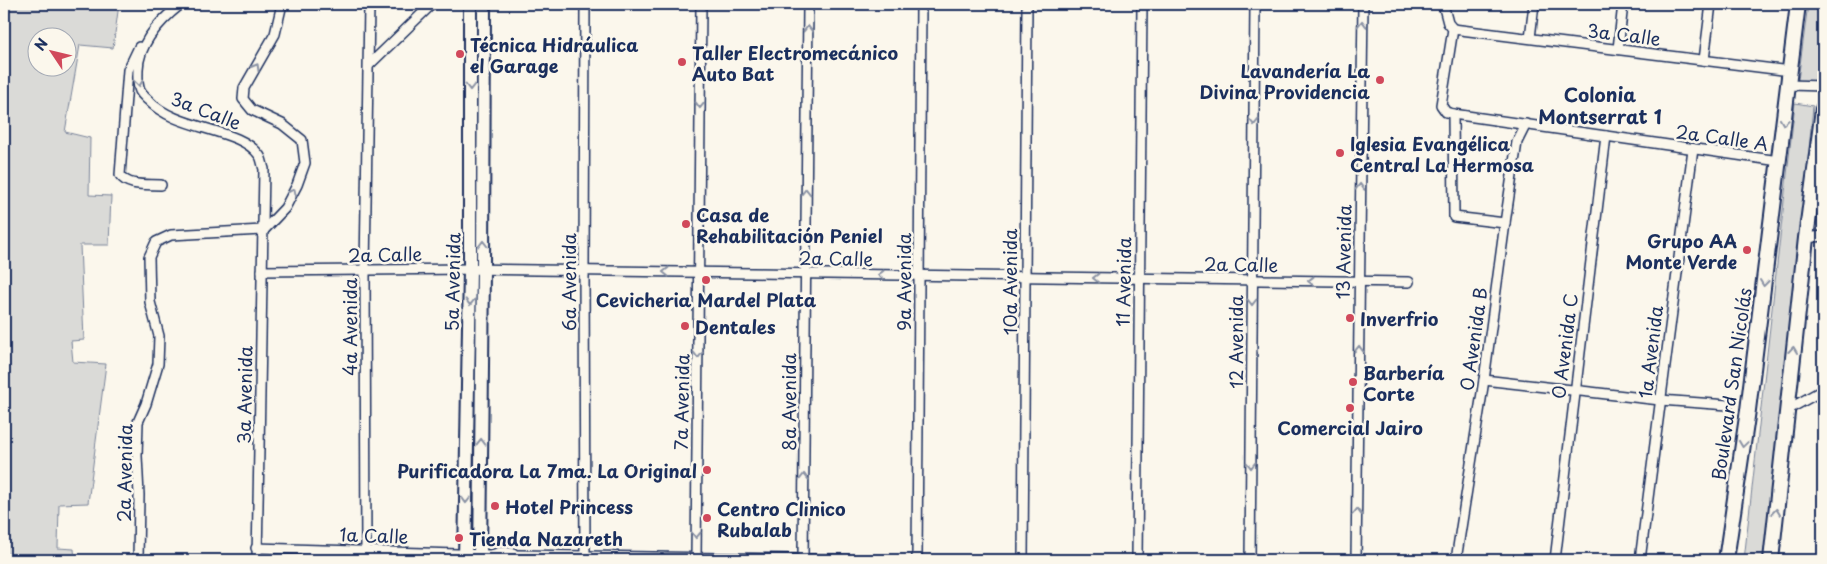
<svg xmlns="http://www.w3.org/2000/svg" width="1827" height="564" font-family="'Playpen Sans',sans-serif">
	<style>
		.green { fill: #dadad7; stroke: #7a849a; fill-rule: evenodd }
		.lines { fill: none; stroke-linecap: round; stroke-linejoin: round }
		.street-casing { stroke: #1b2f5e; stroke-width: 12 }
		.secondary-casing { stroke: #1b2f5e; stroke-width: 16 }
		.primary-casing { stroke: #1b2f5e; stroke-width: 18 }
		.street { stroke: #fbf7ec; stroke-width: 9 }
		.secondary { stroke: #fbf7ec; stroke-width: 12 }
		.primary { stroke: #fbf7ec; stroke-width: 14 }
		.oneway { stroke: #8b93a5 }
		.poi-dot { fill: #d1495b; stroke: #fbf7ec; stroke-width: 2 }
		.labels { text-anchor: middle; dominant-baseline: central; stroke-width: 5; stroke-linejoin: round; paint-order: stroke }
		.street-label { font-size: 18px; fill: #1b2f5e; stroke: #fbf7ec }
		.poi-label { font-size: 18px; font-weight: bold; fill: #1b2f5e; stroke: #fbf7ec; text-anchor: start }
		.neighbourhood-label { font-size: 19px; font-weight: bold; fill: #1b2f5e; stroke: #fbf7ec }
	</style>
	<rect width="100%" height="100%" fill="#fbf7ec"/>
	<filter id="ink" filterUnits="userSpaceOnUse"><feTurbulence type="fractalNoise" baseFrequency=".02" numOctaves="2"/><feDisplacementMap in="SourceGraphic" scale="10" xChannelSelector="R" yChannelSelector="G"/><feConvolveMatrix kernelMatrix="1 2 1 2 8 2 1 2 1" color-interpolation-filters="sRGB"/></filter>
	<g filter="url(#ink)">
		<g class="green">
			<path d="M4,4H119L113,48L80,45L65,132L90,138L89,195L111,196L109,245H80L84,340L71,341L73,362L106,364L88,503L59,504L58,548L74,549L75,560H4ZM38,38H68V68H38Z"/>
			<polygon points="1808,4 1823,4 1823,61 1819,90 1797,88"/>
			<polygon points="1795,103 1813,106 1771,560 1744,560"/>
		</g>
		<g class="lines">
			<defs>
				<g id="street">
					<path d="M181,4C162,19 139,42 138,69C138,76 137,84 140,91C142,95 145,97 148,100C177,131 239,127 259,155C262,158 262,164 264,169L257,560"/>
					<polyline points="585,4 584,271 585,560"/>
					<polyline points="1443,4 1448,23 1453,29 1441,105 1446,112 1453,114 1454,217 1505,223"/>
					<polyline points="1453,29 1790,71"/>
					<polyline points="1530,38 1534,4"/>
					<path d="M139,47L128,70L120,175C128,187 147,184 161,185"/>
					<polyline points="1618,49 1623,4"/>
					<polyline points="1704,60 1711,4"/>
					<polyline points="369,65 432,4"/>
					<polyline points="1789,85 1823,86"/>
					<polyline points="1453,114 1779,161"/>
					<polyline points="264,230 285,208 297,185 305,163 302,140 282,124 252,110 243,99 244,88 275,34 282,4"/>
					<polyline points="1806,238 1823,236"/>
					<polyline points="262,271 470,269 1409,282"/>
					<polyline points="1484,380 1660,400 1728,405"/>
					<polyline points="1787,410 1823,390"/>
					<polyline points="256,548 491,555 501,552 513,553"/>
					<path d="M491,555C501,558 508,559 518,555L862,560"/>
					<polyline points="138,560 139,495 137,456 138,422 146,404 158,364 159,336 150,302 149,257 156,242 171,235 264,230"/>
					<polyline points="366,560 365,271 369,4"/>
					<polyline points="696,560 701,4"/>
					<polyline points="803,560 808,4"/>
					<polyline points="917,560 921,4"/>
					<polyline points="1023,560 1027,4"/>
					<polyline points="1137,560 1142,4"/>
					<polyline points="1250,560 1255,4"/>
					<polyline points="1356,560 1363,4"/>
					<polyline points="1456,560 1484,380 1505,223 1517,142 1526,124"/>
					<polyline points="1555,560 1606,136"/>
					<polyline points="1640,560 1693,149"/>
				</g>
				<g id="secondary">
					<polyline points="465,560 470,269 470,4"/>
					<polyline points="480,560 483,270 484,4"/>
				</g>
				<g id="primary">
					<polyline points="1726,560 1748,410 1798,4"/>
					<polyline points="1771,560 1806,238 1823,109"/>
				</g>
			</defs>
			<use href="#street" class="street-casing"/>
			<use href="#secondary" class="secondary-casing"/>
			<use href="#primary" class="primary-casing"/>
			<use href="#street" class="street"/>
			<use href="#secondary" class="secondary"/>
			<use href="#primary" class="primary"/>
		</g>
		<defs><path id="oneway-chevron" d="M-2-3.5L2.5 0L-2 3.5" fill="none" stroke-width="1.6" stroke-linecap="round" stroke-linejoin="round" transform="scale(1.25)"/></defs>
		<g class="oneway">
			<use href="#oneway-chevron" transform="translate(1362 24) rotate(-89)"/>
			<use href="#oneway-chevron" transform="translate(808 29) rotate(-90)"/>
			<use href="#oneway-chevron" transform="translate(256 67) rotate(-60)"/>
			<use href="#oneway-chevron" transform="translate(139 83) rotate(82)"/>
			<use href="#oneway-chevron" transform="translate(470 87) rotate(90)"/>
			<use href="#oneway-chevron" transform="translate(700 105) rotate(91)"/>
			<use href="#oneway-chevron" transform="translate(1254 122) rotate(90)"/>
			<use href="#oneway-chevron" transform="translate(1784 122) rotate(98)"/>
			<use href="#oneway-chevron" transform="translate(1360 187) rotate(-89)"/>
			<use href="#oneway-chevron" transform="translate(293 192) rotate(-63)"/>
			<use href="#oneway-chevron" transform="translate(806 192) rotate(-90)"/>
			<use href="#oneway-chevron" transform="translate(483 244) rotate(-90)"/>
			<use href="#oneway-chevron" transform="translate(666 272) rotate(-179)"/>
			<use href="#oneway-chevron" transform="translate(881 275) rotate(-179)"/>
			<use href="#oneway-chevron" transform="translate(1096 278) rotate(-179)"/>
			<use href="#oneway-chevron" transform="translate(1311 281) rotate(-179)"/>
			<use href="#oneway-chevron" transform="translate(1764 283) rotate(97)"/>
			<use href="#oneway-chevron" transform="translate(470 302) rotate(91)"/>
			<use href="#oneway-chevron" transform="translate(1252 302) rotate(90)"/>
			<use href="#oneway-chevron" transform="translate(1359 349) rotate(-89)"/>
			<use href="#oneway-chevron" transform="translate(1793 350) rotate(-84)"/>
			<use href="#oneway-chevron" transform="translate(698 355) rotate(91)"/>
			<use href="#oneway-chevron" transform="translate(481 442) rotate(-89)"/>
			<use href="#oneway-chevron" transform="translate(1743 444) rotate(98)"/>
			<use href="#oneway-chevron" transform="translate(1251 465) rotate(90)"/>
			<use href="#oneway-chevron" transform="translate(804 477) rotate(-90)"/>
			<use href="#oneway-chevron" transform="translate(466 500) rotate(91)"/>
			<use href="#oneway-chevron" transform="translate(1357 512) rotate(-89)"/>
			<use href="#oneway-chevron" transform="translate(1776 512) rotate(-84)"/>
			<use href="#oneway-chevron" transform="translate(696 535) rotate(91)"/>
		</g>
	</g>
	<g class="poi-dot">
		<circle cx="460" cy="54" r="5"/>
		<circle cx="682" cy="62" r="5"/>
		<circle cx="1380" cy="80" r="5"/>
		<circle cx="1340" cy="153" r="5"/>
		<circle cx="686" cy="224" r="5"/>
		<circle cx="1747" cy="250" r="5"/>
		<circle cx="706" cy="280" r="5"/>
		<circle cx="1350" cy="318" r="5"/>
		<circle cx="685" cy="326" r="5"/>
		<circle cx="1353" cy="382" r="5"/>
		<circle cx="1350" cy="408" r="5"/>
		<circle cx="707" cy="470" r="5"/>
		<circle cx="495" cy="506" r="5"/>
		<circle cx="707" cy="518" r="5"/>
		<circle cx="459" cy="538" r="5"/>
	</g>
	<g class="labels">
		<g class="street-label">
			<text transform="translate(1624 34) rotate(7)">3a Calle</text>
			<text transform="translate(206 110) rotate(21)">3a Calle</text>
			<text transform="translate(1722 137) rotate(8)">2a Calle A</text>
			<text transform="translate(1343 252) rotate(-89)">13 Avenida</text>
			<text transform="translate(385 254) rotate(-1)">2a Calle</text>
			<text transform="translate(836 258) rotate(1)">2a Calle</text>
			<text transform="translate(1241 264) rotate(1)">2a Calle</text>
			<text transform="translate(452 282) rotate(-89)">5a Avenida</text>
			<text transform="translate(568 282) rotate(-90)">6a Avenida</text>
			<text transform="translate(903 282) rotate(-90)">9a Avenida</text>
			<text transform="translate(1009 282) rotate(-90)">10a Avenida</text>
			<text transform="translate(1123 282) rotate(-89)">11 Avenida</text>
			<text transform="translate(349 327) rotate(-90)">4a Avenida</text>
			<text transform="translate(1473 339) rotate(-82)">0 Avenida B</text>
			<text transform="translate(1235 342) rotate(-90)">12 Avenida</text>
			<text transform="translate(1564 346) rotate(-83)">0 Avenida C</text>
			<text transform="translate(1650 352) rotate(-83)">1a Avenida</text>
			<text transform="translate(1731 384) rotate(-82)">Boulevard San Nicolás</text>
			<text transform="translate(244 395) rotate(-89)">3a Avenida</text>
			<text transform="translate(681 402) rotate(-89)">7a Avenida</text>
			<text transform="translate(788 402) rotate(-90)">8a Avenida</text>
			<text transform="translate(124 473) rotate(-89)">2a Avenida</text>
			<text transform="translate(374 535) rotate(2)">1a Calle</text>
		</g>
		<g class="poi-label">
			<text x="470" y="44">Técnica Hidráulica<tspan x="470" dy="21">el Garage</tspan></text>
			<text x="692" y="52">Taller Electromecánico<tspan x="692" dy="21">Auto Bat</tspan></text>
			<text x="1370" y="70" text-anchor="end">Lavandería La<tspan x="1370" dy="21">Divina Providencia</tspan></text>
			<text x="1350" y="143">Iglesia Evangélica<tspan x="1350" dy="21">Central La Hermosa</tspan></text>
			<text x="696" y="214">Casa de<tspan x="696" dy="21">Rehabilitación Peniel</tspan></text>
			<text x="1737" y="240" text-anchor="end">Grupo AA<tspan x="1737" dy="21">Monte Verde</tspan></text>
			<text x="706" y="299" text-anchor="middle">Cevicheria Mardel Plata</text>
			<text x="1360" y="318">Inverfrio</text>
			<text x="695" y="326">Dentales</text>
			<text x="1363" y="372">Barbería<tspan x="1363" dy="21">Corte</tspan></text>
			<text x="1350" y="427" text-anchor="middle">Comercial Jairo</text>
			<text x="697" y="470" text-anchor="end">Purificadora La 7ma. La Original</text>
			<text x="505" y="506">Hotel Princess</text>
			<text x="717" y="508">Centro Clinico<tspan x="717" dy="21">Rubalab</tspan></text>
			<text x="469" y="538">Tienda Nazareth</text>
		</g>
		<g class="neighbourhood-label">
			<text x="1600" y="94">Colonia<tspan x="1600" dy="22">Montserrat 1</tspan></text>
		</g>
	</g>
	<rect width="1827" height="564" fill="none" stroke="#fbf7ec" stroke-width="20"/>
	<rect x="10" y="10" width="1807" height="544" fill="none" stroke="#1b2f5e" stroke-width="2" filter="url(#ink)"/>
	<g transform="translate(52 52) rotate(305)"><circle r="24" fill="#fbf7ec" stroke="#a1a7b3"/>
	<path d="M0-4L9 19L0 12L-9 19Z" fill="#d1495b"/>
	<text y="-8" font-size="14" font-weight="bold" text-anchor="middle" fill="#1b2f5e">N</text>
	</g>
</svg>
